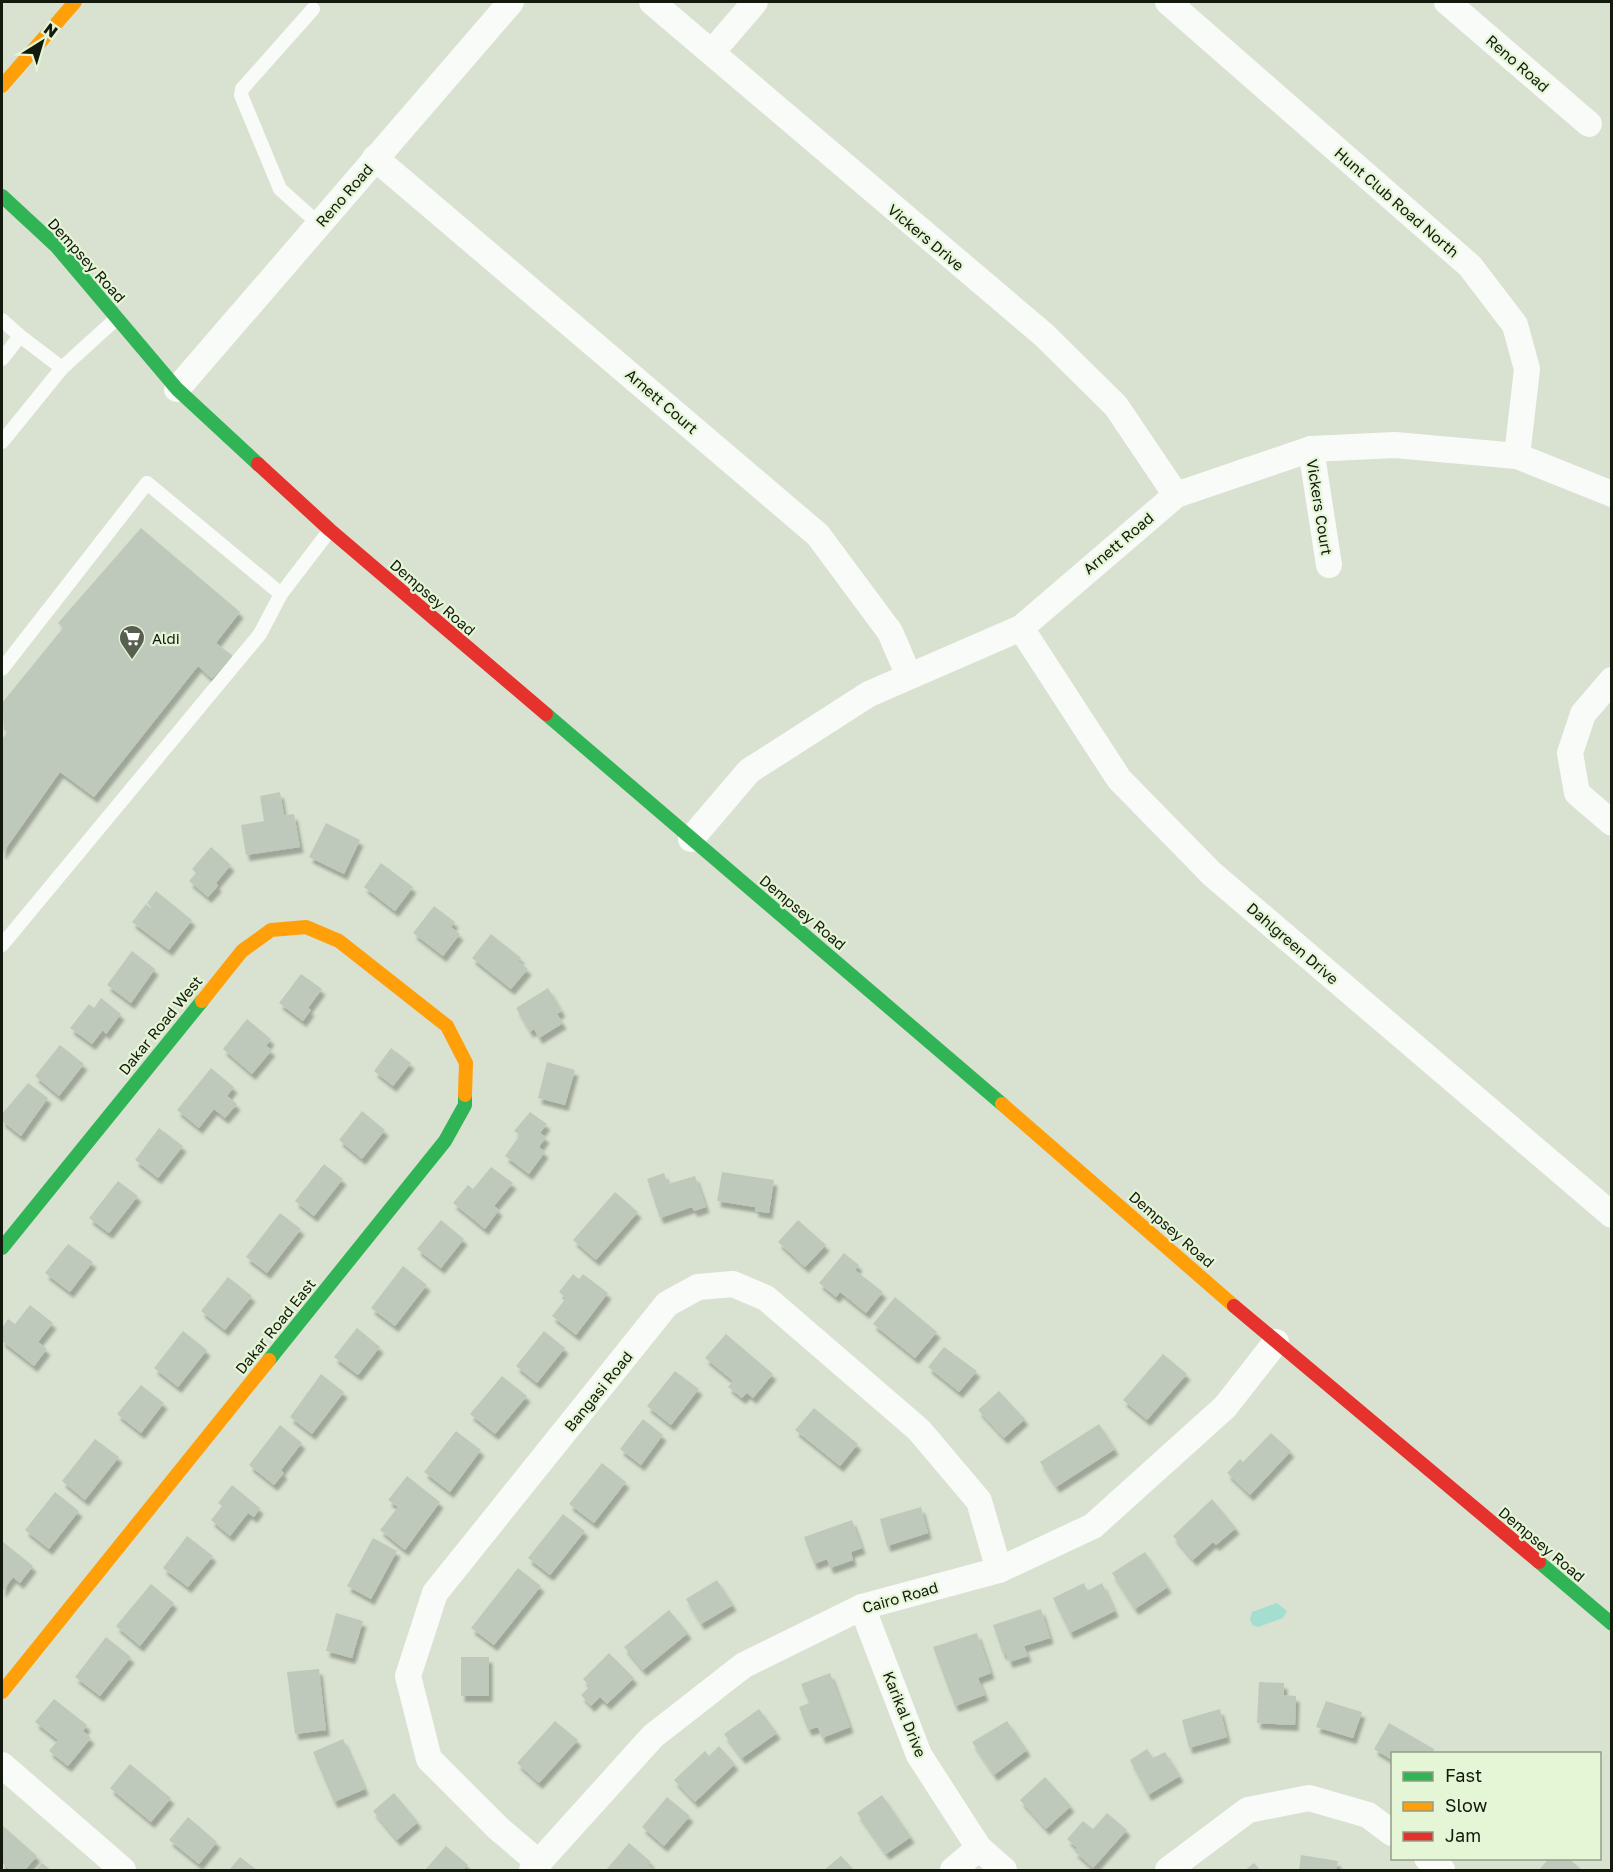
<svg xmlns="http://www.w3.org/2000/svg" width="1613" height="1872" font-family="'Golos Text',sans-serif">
	<style>
		.water { fill: #a4ded1 }
		.building { fill: #bec9bc; filter: url(#shadow) }
		.lines { fill: none; stroke-linecap: round; stroke-linejoin: round }
		.lane { stroke: #f9fbf8; stroke-width: 14 }
		.street { stroke: #f9fbf8; stroke-width: 26 }
		.fast { stroke: #30b455; stroke-width: 14 }
		.slow { stroke: #ff9f0a; stroke-width: 14 }
		.jam { stroke: #e5322d; stroke-width: 14 }
		.labels { text-anchor: middle; dominant-baseline: central; stroke-width: 4.5; stroke-linejoin: round; paint-order: stroke }
		.street-label { font-size: 15px; fill: #13190d; stroke: #e5f6d6 }
		.poi-label { font-size: 15px; fill: #13190d; stroke: #e5f6d6; text-anchor: start }
	</style>
	<defs>
		<filter id="shadow"><feDropShadow dx="3.5" dy="6" stdDeviation="1.5" flood-color="#0004"/></filter>
	</defs>
	<rect width="100%" height="100%" fill="#d9e2d0"/>
	<polygon class="water" points="1277,1603 1287,1611 1283,1618 1258,1627 1252,1625 1250,1619 1252,1612"/>
	<g class="building">
		<polygon points="141,528 240,612 216,643 233,656 212,679 198,666 94,797 60,772 2,854 2,740 7,732 4,730 2,703 63,628 58,623"/>
		<polygon points="280,792 284,815 294,814 300,847 246,855 241,825 264,821 260,796"/>
		<polygon points="326,823 360,840 344,874 309,857"/>
		<polygon points="211,847 231,865 216,883 218,886 208,897 189,881 196,873 192,869"/>
		<polygon points="381,863 413,887 395,911 364,887"/>
		<polygon points="156,891 192,920 169,950 132,922 146,904 158,914 147,903"/>
		<polygon points="434,906 455,922 451,927 460,934 443,956 413,933"/>
		<polygon points="491,934 521,958 518,961 528,969 511,989 472,958"/>
		<polygon points="132,951 155,969 131,1003 107,985"/>
		<polygon points="301,974 322,989 308,1008 311,1010 303,1021 279,1003"/>
		<polygon points="548,988 562,1011 557,1014 563,1023 539,1038 534,1029 530,1032 516,1008"/>
		<polygon points="101,998 121,1014 106,1034 103,1030 92,1044 70,1028 89,1004 94,1008"/>
		<polygon points="247,1019 271,1039 266,1046 272,1050 252,1074 223,1049"/>
		<polygon points="60,1045 84,1064 59,1096 35,1076"/>
		<polygon points="391,1048 411,1063 393,1086 374,1071"/>
		<polygon points="547,1062 575,1070 565,1105 538,1098"/>
		<polygon points="211,1068 234,1087 227,1096 237,1104 225,1118 214,1109 199,1128 177,1110"/>
		<polygon points="28,1083 48,1098 21,1136 2,1121 2,1114"/>
		<polygon points="362,1111 385,1130 362,1159 339,1140"/>
		<polygon points="530,1112 547,1124 540,1133 546,1137 539,1147 545,1152 529,1174 505,1156 520,1135 514,1131"/>
		<polygon points="159,1128 183,1146 158,1178 135,1160"/>
		<polygon points="324,1164 343,1179 314,1216 295,1201"/>
		<polygon points="491,1167 513,1183 494,1206 499,1210 485,1229 453,1203 468,1185 473,1189"/>
		<polygon points="722,1172 774,1180 769,1213 755,1211 755,1207 717,1201"/>
		<polygon points="664,1173 668,1184 695,1176 706,1207 694,1211 692,1207 660,1218 647,1179"/>
		<polygon points="118,1181 138,1196 109,1233 89,1218"/>
		<polygon points="615,1192 638,1212 596,1260 573,1240"/>
		<polygon points="280,1213 301,1229 267,1273 246,1257"/>
		<polygon points="441,1220 464,1239 441,1268 417,1249"/>
		<polygon points="798,1220 826,1245 805,1267 778,1242"/>
		<polygon points="68,1244 93,1262 70,1292 45,1273"/>
		<polygon points="844,1253 859,1265 855,1270 883,1292 866,1313 840,1292 836,1297 819,1283"/>
		<polygon points="403,1266 427,1285 395,1326 371,1308"/>
		<polygon points="573,1274 579,1279 583,1274 608,1293 576,1335 552,1316 566,1298 559,1292"/>
		<polygon points="228,1277 252,1296 225,1330 201,1311"/>
		<polygon points="895,1297 937,1332 915,1358 873,1324"/>
		<polygon points="30,1305 53,1323 38,1342 47,1349 34,1366 2,1341 2,1328 8,1319 15,1324"/>
		<polygon points="357,1328 380,1347 358,1375 334,1357"/>
		<polygon points="183,1331 207,1350 178,1387 154,1368"/>
		<polygon points="544,1331 565,1348 537,1383 516,1366"/>
		<polygon points="726,1334 773,1374 753,1398 747,1393 742,1398 728,1387 733,1381 705,1358"/>
		<polygon points="944,1347 977,1371 959,1392 928,1367"/>
		<polygon points="1163,1354 1187,1374 1147,1420 1123,1400"/>
		<polygon points="675,1371 699,1389 671,1425 647,1406"/>
		<polygon points="321,1374 344,1392 312,1434 290,1417"/>
		<polygon points="502,1376 527,1396 495,1434 470,1414"/>
		<polygon points="141,1385 164,1403 141,1433 117,1414"/>
		<polygon points="999,1391 1025,1419 1004,1438 978,1410"/>
		<polygon points="814,1408 858,1444 840,1466 795,1430"/>
		<polygon points="643,1419 663,1435 641,1465 620,1449"/>
		<polygon points="1099,1424 1115,1449 1056,1487 1040,1462"/>
		<polygon points="280,1425 302,1443 281,1470 284,1473 274,1485 249,1465"/>
		<polygon points="456,1431 481,1450 450,1492 424,1472"/>
		<polygon points="1271,1433 1291,1451 1250,1495 1227,1473 1240,1459 1243,1462"/>
		<polygon points="95,1439 119,1457 85,1500 62,1481"/>
		<polygon points="602,1463 626,1482 594,1523 569,1504"/>
		<polygon points="407,1476 440,1502 405,1550 380,1530 398,1507 388,1500"/>
		<polygon points="232,1485 260,1508 254,1517 248,1513 230,1536 211,1520 222,1506 218,1503"/>
		<polygon points="55,1492 79,1511 49,1549 25,1530"/>
		<polygon points="1212,1499 1236,1528 1216,1545 1213,1542 1193,1560 1173,1536"/>
		<polygon points="921,1507 928,1533 887,1546 880,1519"/>
		<polygon points="563,1514 585,1531 550,1575 528,1558"/>
		<polygon points="852,1520 862,1548 851,1552 853,1560 830,1568 827,1559 814,1564 804,1537"/>
		<polygon points="187,1536 213,1556 188,1587 163,1568"/>
		<polygon points="373,1538 397,1551 371,1599 347,1586"/>
		<polygon points="2,1541 33,1566 20,1583 13,1577 2,1592"/>
		<polygon points="1145,1552 1168,1587 1135,1609 1112,1573"/>
		<polygon points="518,1568 541,1586 494,1645 471,1628"/>
		<polygon points="717,1580 733,1605 701,1624 686,1599"/>
		<polygon points="1084,1583 1087,1591 1102,1583 1115,1611 1070,1633 1053,1598"/>
		<polygon points="151,1584 174,1603 140,1646 116,1626"/>
		<polygon points="1041,1609 1050,1638 1024,1646 1028,1656 1009,1662 1006,1653 1003,1654 993,1625"/>
		<polygon points="669,1610 688,1633 643,1670 624,1647"/>
		<polygon points="336,1613 363,1621 352,1658 326,1651"/>
		<polygon points="977,1633 991,1673 978,1678 985,1695 955,1706 933,1647"/>
		<polygon points="106,1637 131,1657 100,1696 75,1677"/>
		<polygon points="609,1653 634,1678 607,1704 600,1697 591,1706 581,1695 590,1686 583,1679"/>
		<rect x="461" y="1657" width="28" height="39"/>
		<polygon points="319,1669 326,1730 295,1734 287,1672"/>
		<polygon points="830,1673 850,1727 822,1738 818,1727 808,1730 799,1707 809,1703 801,1684"/>
		<polygon points="1259,1682 1284,1683 1284,1695 1296,1696 1295,1725 1257,1723"/>
		<polygon points="54,1699 87,1725 83,1731 91,1738 68,1766 49,1751 58,1740 35,1722"/>
		<polygon points="1326,1701 1362,1712 1353,1738 1316,1727"/>
		<polygon points="759,1709 777,1733 742,1758 724,1734"/>
		<polygon points="1220,1709 1227,1737 1189,1748 1182,1720"/>
		<polygon points="555,1721 578,1740 539,1783 517,1763"/>
		<polygon points="1007,1721 1027,1750 994,1775 972,1742"/>
		<polygon points="1389,1723 1434,1749 1432,1754 1392,1754 1392,1760 1374,1749"/>
		<polygon points="343,1739 365,1789 334,1802 313,1752"/>
		<polygon points="719,1746 735,1764 695,1802 674,1780 705,1751 709,1756"/>
		<polygon points="1147,1749 1153,1758 1165,1752 1180,1776 1148,1795 1130,1760"/>
		<polygon points="130,1764 171,1798 151,1822 110,1788"/>
		<polygon points="1045,1777 1071,1806 1046,1829 1020,1800"/>
		<polygon points="394,1793 418,1822 397,1840 373,1811"/>
		<polygon points="882,1795 911,1837 886,1854 857,1813"/>
		<polygon points="667,1797 690,1816 664,1846 642,1827"/>
		<polygon points="1107,1813 1127,1830 1093,1868 1074,1851 1077,1848 1067,1839 1083,1821 1093,1829"/>
		<polygon points="188,1817 217,1842 199,1864 169,1840"/>
		<polygon points="2,1825 37,1856 25,1870 11,1870 2,1863"/>
		<polygon points="629,1843 651,1862 648,1865 654,1870 606,1870"/>
		<polygon points="446,1846 468,1865 463,1870 425,1870"/>
		<polygon points="1301,1855 1338,1861 1336,1870 1299,1870"/>
		<polygon points="841,1856 854,1870 824,1870"/>
		<polygon points="240,1857 257,1870 229,1870"/>
		<polygon points="1549,1858 1568,1858 1582,1870 1539,1870"/>
		<polygon points="42,1863 51,1870 36,1870"/>
		<polygon points="1254,1863 1260,1870 1245,1870"/>
	</g>
	<g class="lines">
		<g class="lane">
			<polyline points="313,9 242,89 241,95 280,189 319,224"/>
			<polyline points="2,320 20,336"/>
			<polyline points="2,359 20,336 62,368"/>
			<polyline points="2,442 62,368 117,318"/>
			<polyline points="281,594 330,530"/>
			<polyline points="2,669 147,483 281,594 260,634 2,945"/>
		</g>
		<g class="street">
			<polyline points="652,2 1044,335 1116,406 1176,495"/>
			<polyline points="1168,2 1470,266 1515,325 1527,369 1517,456"/>
			<polyline points="1447,2 1589,124"/>
			<polyline points="712,52 755,2"/>
			<polyline points="375,158 818,535 890,632 909,676"/>
			<polyline points="177,389 511,2"/>
			<polyline points="1311,449 1329,565"/>
			<polyline points="1021,628 1119,779 1212,874 1612,1215"/>
			<polyline points="1612,680 1583,714 1570,753 1577,793 1612,823"/>
			<polyline points="691,839 749,771 869,694 1021,628 1176,495 1311,449 1395,445 1517,456 1612,494"/>
			<polyline points="862,1607 919,1755 979,1848 1004,1870"/>
			<polyline points="2,1765 123,1870"/>
			<polyline points="1427,1858 1442,1870"/>
			<polyline points="539,1863 498,1828 429,1759 408,1676 435,1593 667,1304 698,1287 733,1284 766,1298 919,1430 979,1501 999,1570"/>
			<polyline points="532,1870 653,1736 744,1665 862,1607 999,1570 1093,1526 1225,1407 1276,1342"/>
			<polyline points="953,1870 979,1848"/>
			<polyline points="1168,1870 1248,1810 1309,1798 1368,1815 1392,1833"/>
		</g>
		<g class="fast">
			<polyline points="2,196 56,246 177,389 258,464"/>
			<polyline points="546,714 1002,1104"/>
			<polyline points="2,1248 202,1001"/>
			<polyline points="269,1360 445,1141 465,1105 465,1095"/>
			<polyline points="1539,1562 1612,1624"/>
		</g>
		<g class="slow">
			<polyline points="2,86 75,2"/>
			<polyline points="202,1001 242,951 271,930 306,927 339,941 447,1026 466,1063 465,1095"/>
			<polyline points="1002,1104 1234,1306"/>
			<polyline points="2,1692 269,1360"/>
		</g>
		<g class="jam">
			<polyline points="258,464 330,530 546,714"/>
			<polyline points="1234,1306 1539,1562"/>
		</g>
	</g>
	<defs>
		<symbol id="supermarket-pin" viewBox="-11 -11 22 30"><path d="M0 17L-7.5 6A9.5 9.5 0 1 1 7.5 6Z" fill="#585f51" stroke="#e5f6d6"/><path d="M-6-5.5h2.5l.6 2H6L4.5 2H-2.5L-4.4-4H-6ZM-1.5 3.2a1.3 1.3 0 1 0 .1 0ZM3 3.2a1.3 1.3 0 1 0 .1 0Z" fill="#fff"/></symbol>
	</defs>
	<g fill-rule="evenodd">
		<use href="#supermarket-pin" x="117" y="623" width="30" height="40"/>
	</g>
	<g class="labels">
		<g class="street-label">
			<text transform="translate(1518 63) rotate(41)">Reno Road</text>
			<text transform="translate(344 195) rotate(-49)">Reno Road</text>
			<text transform="translate(1397 202) rotate(41)">Hunt Club Road North</text>
			<text transform="translate(926 237) rotate(40)">Vickers Drive</text>
			<text transform="translate(87 260) rotate(48)">Dempsey Road</text>
			<text transform="translate(662 401) rotate(41)">Arnett Court</text>
			<text transform="translate(1320 507) rotate(81)">Vickers Court</text>
			<text transform="translate(1118 543) rotate(-40)">Arnett Road</text>
			<text transform="translate(433 597) rotate(41)">Dempsey Road</text>
			<text transform="translate(803 912) rotate(40)">Dempsey Road</text>
			<text transform="translate(1293 943) rotate(41)">Dahlgreen Drive</text>
			<text transform="translate(160 1025) rotate(-51)">Dakar Road West</text>
			<text transform="translate(1172 1229) rotate(41)">Dempsey Road</text>
			<text transform="translate(275 1326) rotate(-51)">Dakar Road East</text>
			<text transform="translate(598 1391) rotate(-51)">Bangasi Road</text>
			<text transform="translate(1542 1544) rotate(40)">Dempsey Road</text>
			<text transform="translate(900 1597) rotate(-16)">Cairo Road</text>
			<text transform="translate(905 1714) rotate(68)">Karikal Drive</text>
		</g>
		<g class="poi-label">
			<text x="152" y="638">Aldi</text>
		</g>
	</g>
	<rect width="1613" height="1872" fill="none" stroke="#13190d" stroke-width="6"/>
	<rect x="1391" y="1752" width="210" height="108" fill="#e5f6d6" stroke="#919e86" stroke-width="1.5"/>
	<rect x="1403" y="1772" width="30" height="9" fill="#30b455" stroke="#919e86" stroke-width="1.5"/>
	<text x="1445" y="1782" font-size="18" fill="#13190d">Fast</text>
	<rect x="1403" y="1802" width="30" height="9" fill="#ff9f0a" stroke="#919e86" stroke-width="1.5"/>
	<text x="1445" y="1812" font-size="18" fill="#13190d">Slow</text>
	<rect x="1403" y="1832" width="30" height="9" fill="#e5322d" stroke="#919e86" stroke-width="1.5"/>
	<text x="1445" y="1842" font-size="18" fill="#13190d">Jam</text>
	<g transform="translate(42 42) rotate(37)" stroke="#e5f6d6" stroke-width="4.5" paint-order="stroke">
	<path d="M0-4.5L10 22L0 15L-10 22Z" fill="#13190d"/>
	<text y="-9" font-size="16" font-weight="bold" text-anchor="middle" fill="#13190d">N</text>
	</g>
</svg>
